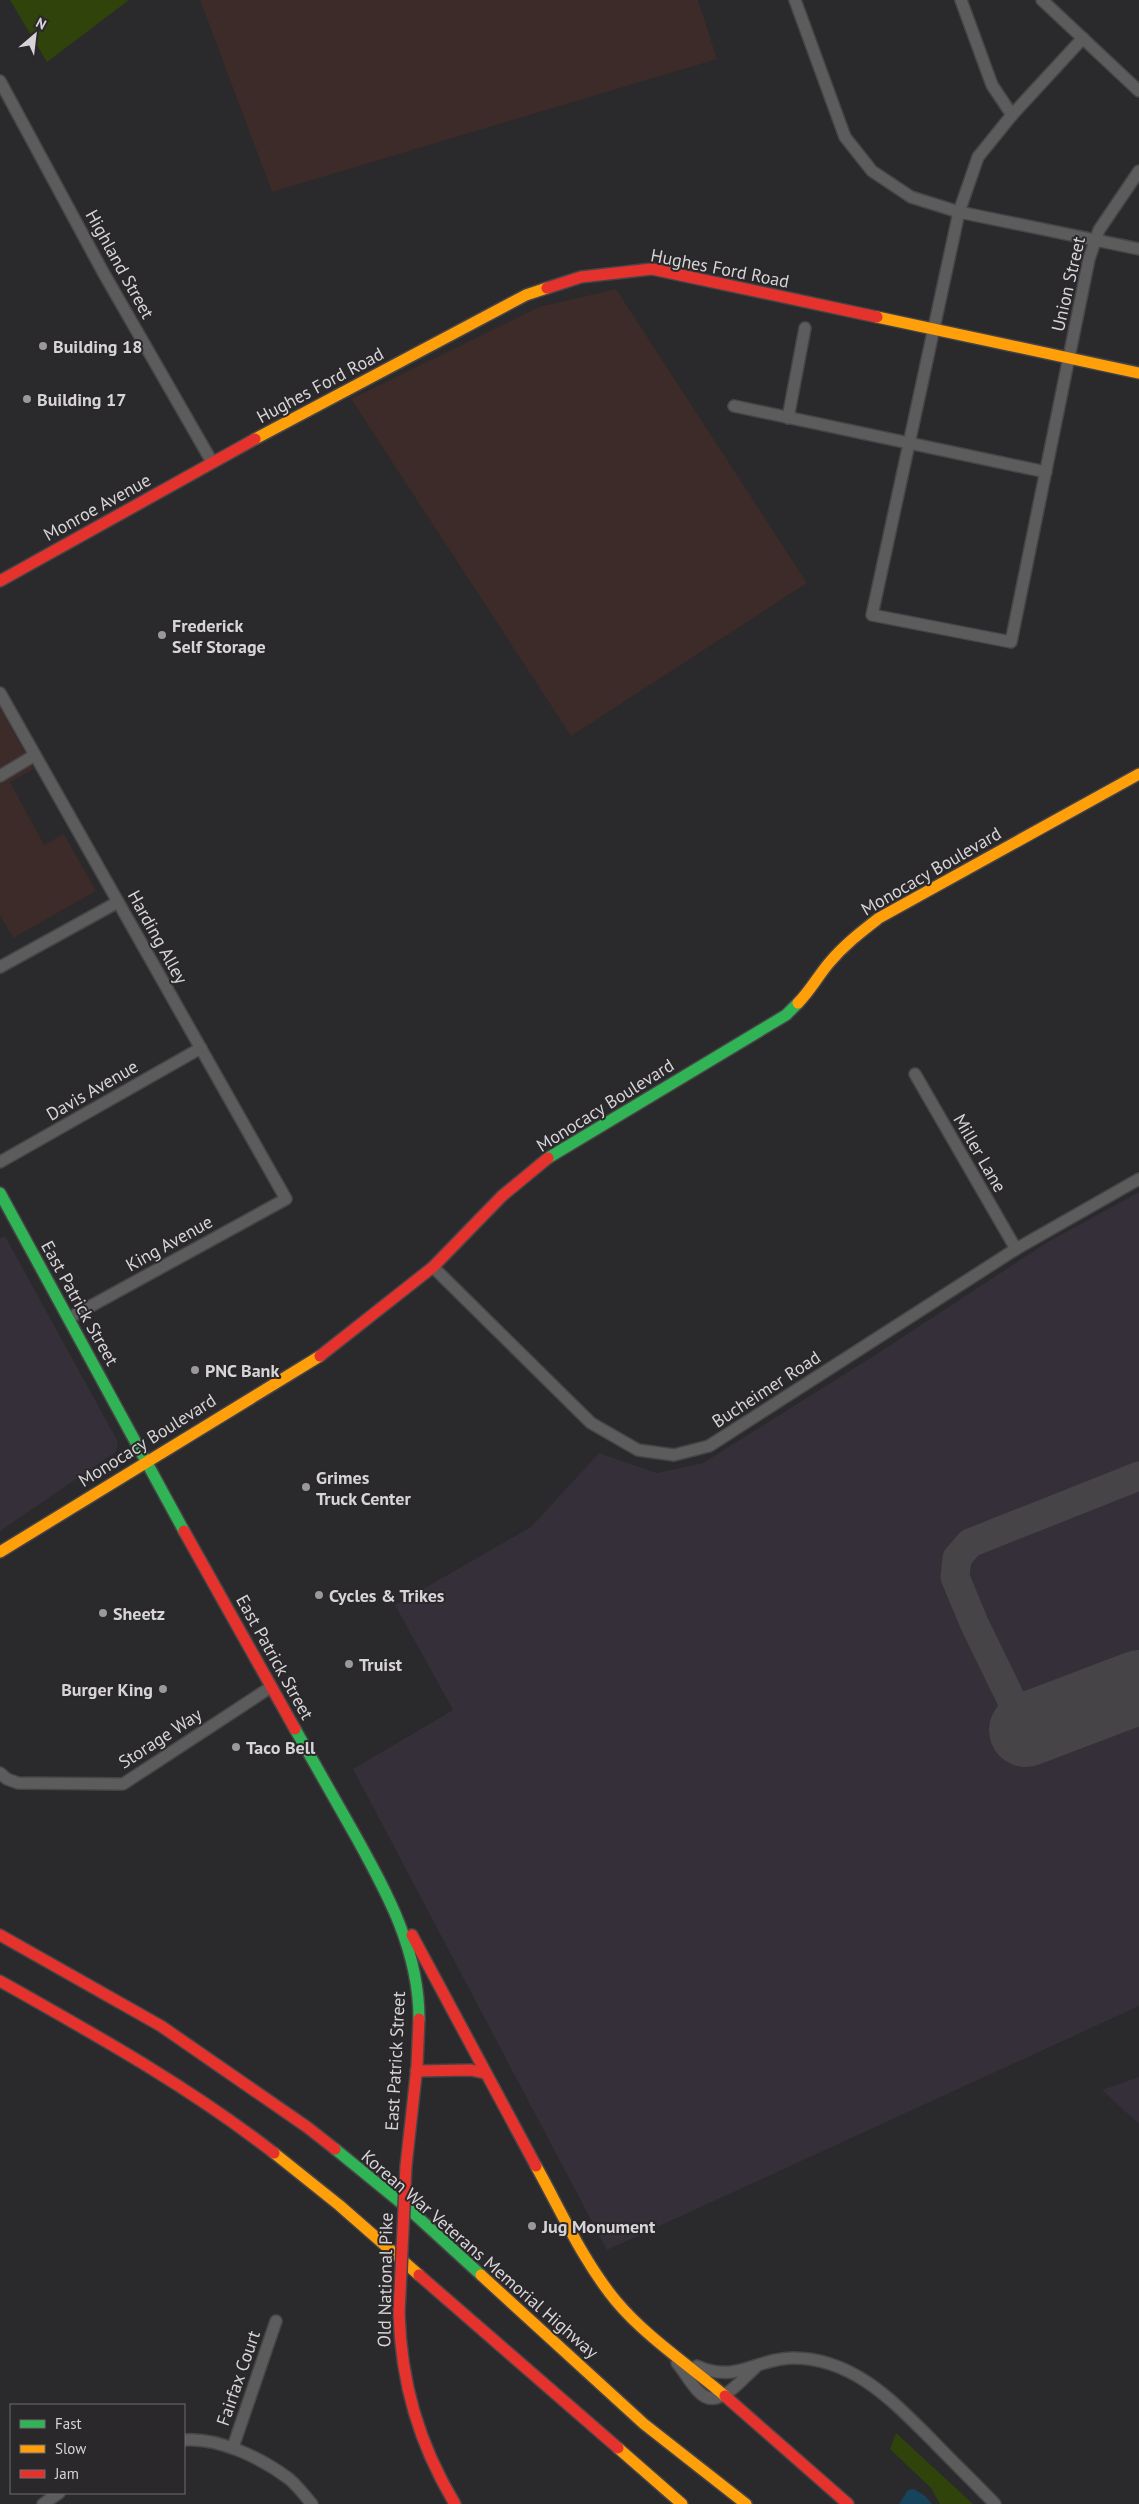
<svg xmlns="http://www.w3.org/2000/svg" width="1139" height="2504" font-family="'PT Sans',sans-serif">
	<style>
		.built { fill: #342f38 }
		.industrial { fill: #3c2b28 }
		.green { fill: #30430a }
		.water { fill: #16445d }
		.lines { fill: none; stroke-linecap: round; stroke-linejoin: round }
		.taxiway { stroke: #464446; stroke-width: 29 }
		.runway { stroke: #464446; stroke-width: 74 }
		.street-casing { stroke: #464447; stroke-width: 14 }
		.fast-casing { stroke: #464447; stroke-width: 14 }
		.slow-casing { stroke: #464447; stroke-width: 14 }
		.jam-casing { stroke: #464447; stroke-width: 14 }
		.street { stroke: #5d5c5d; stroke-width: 11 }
		.fast { stroke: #30b455; stroke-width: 11 }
		.slow { stroke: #ff9f0a; stroke-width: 11 }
		.jam { stroke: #e5322d; stroke-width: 11 }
		.jam-bridge-casing { stroke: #464447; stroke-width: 14; stroke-linecap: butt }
		.jam-bridge { stroke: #e5322d; stroke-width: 11 }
		.poi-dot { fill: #9a989b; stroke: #2b282c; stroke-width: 2 }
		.labels { text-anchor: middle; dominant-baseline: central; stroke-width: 4; stroke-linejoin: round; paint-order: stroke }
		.street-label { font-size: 18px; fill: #d6d4d7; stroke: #2b282c }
		.poi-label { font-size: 18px; font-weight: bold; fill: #d6d4d7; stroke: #2b282c; text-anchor: start }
	</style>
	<rect width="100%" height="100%" fill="#2a292b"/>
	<g class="built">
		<polygon points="1139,1192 1139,2006 607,2250 353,1769 453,1710 395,1605 531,1527 599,1453 657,1473 703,1463 883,1350 1046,1243"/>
		<polygon points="5,1236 118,1442 116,1452 0,1531 0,1239"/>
		<polygon points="1139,2077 1139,2124 1102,2090"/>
	</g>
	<g class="industrial">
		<polygon points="200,0 698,0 717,59 272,192"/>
		<polygon points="616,289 807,583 571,736 351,399 539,307"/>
		<polygon points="0,708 34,769 10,782 44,845 64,834 96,891 13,938 0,915"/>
	</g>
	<g class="green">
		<polygon points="10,0 129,0 47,62"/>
		<polygon points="896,2433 973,2504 940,2504 931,2488 890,2449"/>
	</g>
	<polygon class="water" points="914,2489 925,2496 932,2504 899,2504 908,2490"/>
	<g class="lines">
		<polyline class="taxiway" points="1026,1730 974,1623 955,1577 957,1558 970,1543 1139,1476"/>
		<polyline class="runway" points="1026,1730 1139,1687"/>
		<defs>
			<g id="street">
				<polyline points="795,0 845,137 872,171 911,197 959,212 872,615 1011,642 1089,259 1099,230 1139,171"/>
				<polyline points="961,0 992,85 1012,115"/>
				<polyline points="1042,0 1139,91"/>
				<polyline points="1083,38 1012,115 978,157 959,212 1139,249"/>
				<polyline points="0,81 103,272 212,462"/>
				<polyline points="734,406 1046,472"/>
				<polyline points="788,418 805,328"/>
				<polyline points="0,693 286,1199 69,1318"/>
				<polyline points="0,776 35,755"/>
				<polyline points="0,967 118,902"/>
				<polyline points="915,1074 1016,1249"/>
				<polyline points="0,1162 201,1048"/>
				<polyline points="433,1267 591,1423 638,1450 674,1455 709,1446 1016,1249 1139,1179"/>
				<polyline points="0,1773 7,1779 18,1783 123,1784 271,1687"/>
				<path d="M677,2363C684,2371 690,2383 698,2391C718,2413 740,2380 755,2368"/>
				<path d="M697,2366C736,2384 757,2358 793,2358C852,2358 892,2400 931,2439C952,2461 974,2482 995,2504"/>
				<path d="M184,2440C218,2437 261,2458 288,2478C297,2485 305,2496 312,2504"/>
				<polyline points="233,2447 276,2321"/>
				<polyline points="43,2504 59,2493"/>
			</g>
			<g id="fast">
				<polyline points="548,1158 786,1015 798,1003"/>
				<polyline points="0,1193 184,1531"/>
				<path d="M295,1729C315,1764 335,1799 355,1835C387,1893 419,1950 419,2019"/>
				<polyline points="335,2149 411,2211 481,2275"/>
			</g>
			<g id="slow">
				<polyline points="877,317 1139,373"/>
				<polyline points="255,439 526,295 547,288"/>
				<path d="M798,1003C810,991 818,976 829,963C844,945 861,932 879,918L1139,774"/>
				<polyline points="0,1552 320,1356"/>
				<polyline points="274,2153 339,2205 419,2275"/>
				<path d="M536,2166C561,2211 583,2261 616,2301C645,2336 690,2366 725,2396"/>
				<polyline points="481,2275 644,2424 746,2504"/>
				<polyline points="618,2448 682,2504"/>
			</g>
			<g id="jam">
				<polyline points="547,288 581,277 652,269 877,317"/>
				<polyline points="0,581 255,439"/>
				<polyline points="320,1356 433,1267 502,1196 548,1158"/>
				<polyline points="184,1531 295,1729"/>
				<polyline points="0,1935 161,2026 307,2127 335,2149"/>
				<polyline points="412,1935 536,2166"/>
				<path d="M0,1981C94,2034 188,2086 274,2153"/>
				<polyline points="416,2071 471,2070 484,2073"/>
				<polyline points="406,2166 417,2066 419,2019"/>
				<polyline points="419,2275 618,2448"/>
				<path d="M399,2313C401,2383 419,2444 455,2504"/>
				<polyline points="725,2396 848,2504"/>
			</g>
		</defs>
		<use href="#street" class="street-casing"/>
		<use href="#fast" class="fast-casing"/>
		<use href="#slow" class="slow-casing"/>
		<use href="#jam" class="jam-casing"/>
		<use href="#street" class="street"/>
		<use href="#fast" class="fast"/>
		<use href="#slow" class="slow"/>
		<use href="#jam" class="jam"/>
		<defs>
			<polyline id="jam-bridge" points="399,2313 406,2166"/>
		</defs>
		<use href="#jam-bridge" class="jam-bridge-casing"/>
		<use href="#jam-bridge" class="jam-bridge"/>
	</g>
	<g class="poi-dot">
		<circle cx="43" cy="346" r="5"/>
		<circle cx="27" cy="399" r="5"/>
		<circle cx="162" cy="635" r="5"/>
		<circle cx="195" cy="1370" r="5"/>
		<circle cx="306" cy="1487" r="5"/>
		<circle cx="319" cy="1595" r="5"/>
		<circle cx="103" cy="1613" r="5"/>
		<circle cx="349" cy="1664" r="5"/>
		<circle cx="163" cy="1689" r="5"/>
		<circle cx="236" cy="1747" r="5"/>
		<circle cx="532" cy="2226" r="5"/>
	</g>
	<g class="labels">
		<g class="street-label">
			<text transform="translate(120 264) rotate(61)">Highland Street</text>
			<text transform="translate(720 268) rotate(11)">Hughes Ford Road</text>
			<text transform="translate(1068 284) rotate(-77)">Union Street</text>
			<text transform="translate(320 385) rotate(-28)">Hughes Ford Road</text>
			<text transform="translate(97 507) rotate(-29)">Monroe Avenue</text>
			<text transform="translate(931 871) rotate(-30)">Monocacy Boulevard</text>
			<text transform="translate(158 937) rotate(61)">Harding Alley</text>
			<text transform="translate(92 1090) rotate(-30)">Davis Avenue</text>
			<text transform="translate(605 1105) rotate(-32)">Monocacy Boulevard</text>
			<text transform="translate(980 1153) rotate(60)">Miller Lane</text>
			<text transform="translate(169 1243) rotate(-29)">King Avenue</text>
			<text transform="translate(80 1303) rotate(61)">East Patrick Street</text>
			<text transform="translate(766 1389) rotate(-33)">Bucheimer Road</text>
			<text transform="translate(147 1440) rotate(-32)">Monocacy Boulevard</text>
			<text transform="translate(275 1657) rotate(61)">East Patrick Street</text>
			<text transform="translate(160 1738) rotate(-33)">Storage Way</text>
			<text transform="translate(395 2061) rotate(-87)">East Patrick Street</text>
			<text transform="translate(480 2254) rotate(41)">Korean War Veterans Memorial Highway</text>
			<text transform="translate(385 2280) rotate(-89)">Old National Pike</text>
			<text transform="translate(238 2378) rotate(-71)">Fairfax Court</text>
		</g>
		<g class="poi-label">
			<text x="53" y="346">Building 18</text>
			<text x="37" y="399">Building 17</text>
			<text x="172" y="625">Frederick<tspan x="172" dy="21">Self Storage</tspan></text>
			<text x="205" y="1370">PNC Bank</text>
			<text x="316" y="1477">Grimes<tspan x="316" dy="21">Truck Center</tspan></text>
			<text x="329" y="1595">Cycles &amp; Trikes</text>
			<text x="113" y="1613">Sheetz</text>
			<text x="359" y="1664">Truist</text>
			<text x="153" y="1689" text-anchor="end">Burger King</text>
			<text x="246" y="1747">Taco Bell</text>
			<text x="542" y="2226">Jug Monument</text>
		</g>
	</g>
	<rect x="10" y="2404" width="175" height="90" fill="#2b282c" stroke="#6f6d70"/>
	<rect x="20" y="2420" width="25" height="8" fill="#30b455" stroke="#6f6d70"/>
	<text x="55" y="2429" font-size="15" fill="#d6d4d7">Fast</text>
	<rect x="20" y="2445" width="25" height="8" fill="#ff9f0a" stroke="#6f6d70"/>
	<text x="55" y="2454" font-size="15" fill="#d6d4d7">Slow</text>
	<rect x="20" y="2470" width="25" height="8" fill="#e5322d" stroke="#6f6d70"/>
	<text x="55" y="2479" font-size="15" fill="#d6d4d7">Jam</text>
	<g transform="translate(35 35) rotate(28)" stroke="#2b282c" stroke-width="4" paint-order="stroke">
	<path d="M0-4L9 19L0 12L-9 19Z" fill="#d6d4d7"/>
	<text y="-8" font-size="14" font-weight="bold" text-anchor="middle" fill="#d6d4d7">N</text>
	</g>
</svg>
